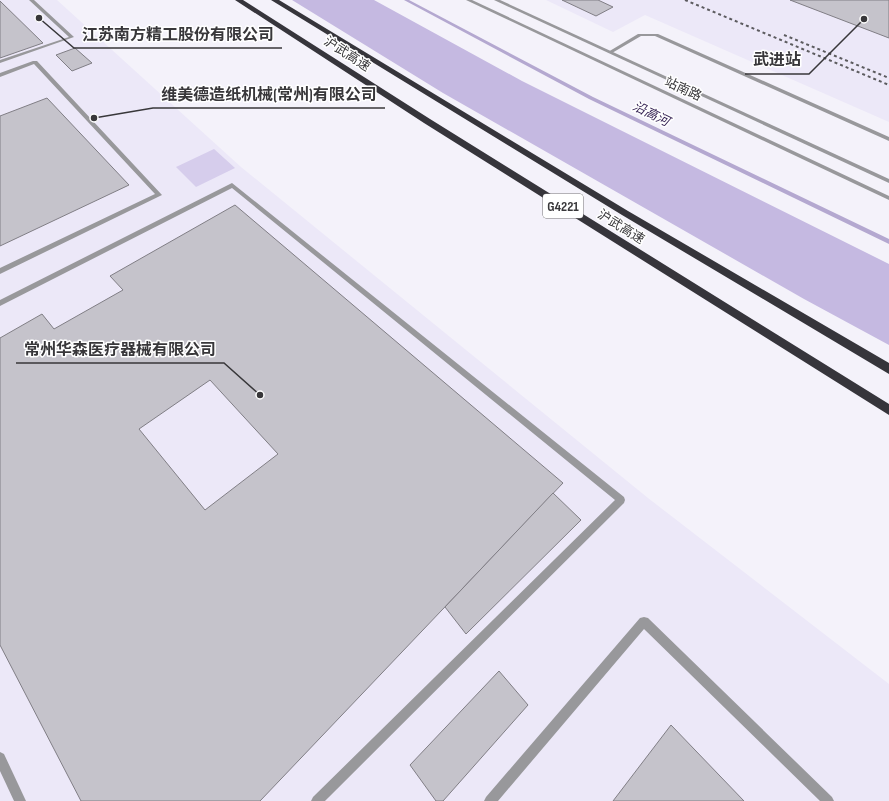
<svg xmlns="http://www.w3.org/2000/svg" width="889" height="801" font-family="'Sofia Sans Condensed','Noto Sans SC',sans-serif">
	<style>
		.built { fill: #ece8f8 }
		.green { fill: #d6cdec }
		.forest { fill: #c5b9e1 }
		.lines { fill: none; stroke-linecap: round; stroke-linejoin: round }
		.stream { fill: #b4a8d0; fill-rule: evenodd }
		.building { fill: #c5c3cb; stroke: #807e85; fill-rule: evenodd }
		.service { fill: #98989b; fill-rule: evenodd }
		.tertiary { fill: #98989b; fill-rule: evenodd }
		.motorway { fill: #36353b; fill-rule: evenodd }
		.rail { stroke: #5c5b5f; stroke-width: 2; stroke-dasharray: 3 3; stroke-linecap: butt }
		.labels { text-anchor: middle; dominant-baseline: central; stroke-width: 3; stroke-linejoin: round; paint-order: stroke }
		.far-street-label { font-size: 13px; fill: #38373a; stroke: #fff }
		.far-water-label { font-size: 13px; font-style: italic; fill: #321f51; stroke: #fff }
		.shield { fill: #fff; stroke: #747375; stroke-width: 1 }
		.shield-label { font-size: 14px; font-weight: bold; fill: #38373a }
		.leader { fill: none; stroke: #38373a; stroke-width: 1.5 }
		.callout-dot { fill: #38373a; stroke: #fff; stroke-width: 1.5 }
		.callout-label { font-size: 16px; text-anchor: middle; font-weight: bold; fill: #38373a; stroke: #fff; stroke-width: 3; stroke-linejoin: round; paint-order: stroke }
	</style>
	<rect width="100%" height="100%" fill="#f4f2fa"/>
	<g class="built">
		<polygon points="0,0 57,0 241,167 648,498 889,684 889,801 0,801"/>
		<polygon points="546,0 889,0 889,122 645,15 613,32"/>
	</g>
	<polygon class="green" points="214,149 235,168 196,187 176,167"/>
	<polygon class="forest" points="292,0 374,0 522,81 889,264 889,345 804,299 443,93"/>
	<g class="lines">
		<polygon class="stream" points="404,0 409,0 593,97 889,239 889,244 589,99"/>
	</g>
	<g class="building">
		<polygon points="562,0 598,0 613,7 596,16"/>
		<polygon points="790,0 889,0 889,38"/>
		<polygon points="0,1 43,43 0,58"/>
		<polygon points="75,48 92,63 72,71 56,55"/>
		<polygon points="47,98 129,185 0,246 0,116"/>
		<path d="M235,205L563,483L260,801H81L0,645V338L42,314L54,329L123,290L110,276ZM210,380L278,454L205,510L139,429Z"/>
		<polygon points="553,493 581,520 466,634 445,607"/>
		<polygon points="499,671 528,705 443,801 436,801 410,765"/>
		<polygon points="671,725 744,801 613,801"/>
	</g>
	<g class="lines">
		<g class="service">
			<polygon points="29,0 34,0 74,37 0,63 0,60 69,37"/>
			<polygon points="638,34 658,34 889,137 889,141 655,36 641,36 612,53 608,52"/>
			<polygon points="33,61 37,61 162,195 0,274 0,268 155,194 34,64 0,77 0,73"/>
			<polygon points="232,183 624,497 625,500 624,503 325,801 311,801 313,797 615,500 232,188 0,306 0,300"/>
			<polygon points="644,617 648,618 832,797 834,801 820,801 644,629 498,801 484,801 486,797 640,618"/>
			<polygon points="0,752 4,754 26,801 14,801 0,771"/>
		</g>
		<g class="tertiary">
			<polygon points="466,0 472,0 889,196 889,200"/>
			<polygon points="494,0 500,0 889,179 889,183"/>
		</g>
		<g class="motorway">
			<polygon points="235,0 243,0 430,119 889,404 889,415 424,123"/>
			<polygon points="271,0 279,0 628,211 889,363 889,374 622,215"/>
		</g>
		<g class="rail">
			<polyline points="685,0 889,85"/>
			<polyline points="784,35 889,78"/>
		</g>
	</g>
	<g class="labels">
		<g class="far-street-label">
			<text transform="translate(347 54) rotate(33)">沪武高速</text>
			<text transform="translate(683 89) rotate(25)">站南路</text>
			<text transform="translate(621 227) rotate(32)">沪武高速</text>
		</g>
		<g class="far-water-label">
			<text transform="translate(651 114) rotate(26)">沿高河</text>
		</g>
		<rect class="shield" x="543" y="194" width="40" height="24" rx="3"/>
		<g class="shield-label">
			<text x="563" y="206">G4221</text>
		</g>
	</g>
	<path class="leader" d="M39 18L74 48H282M864 19L809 74H745M94 118L153 108H385M260 395L224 363H16"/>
	<g class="callout-dot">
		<circle cx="39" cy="18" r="4"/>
		<circle cx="864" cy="19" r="4"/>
		<circle cx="94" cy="118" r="4"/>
		<circle cx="260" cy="395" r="4"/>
	</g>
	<g class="callout-label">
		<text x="178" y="40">江苏南方精工股份有限公司</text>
		<text x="777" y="65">武进站</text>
		<text x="269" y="100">维美德造纸机械(常州)有限公司</text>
		<text x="120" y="355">常州华森医疗器械有限公司</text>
	</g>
</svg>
